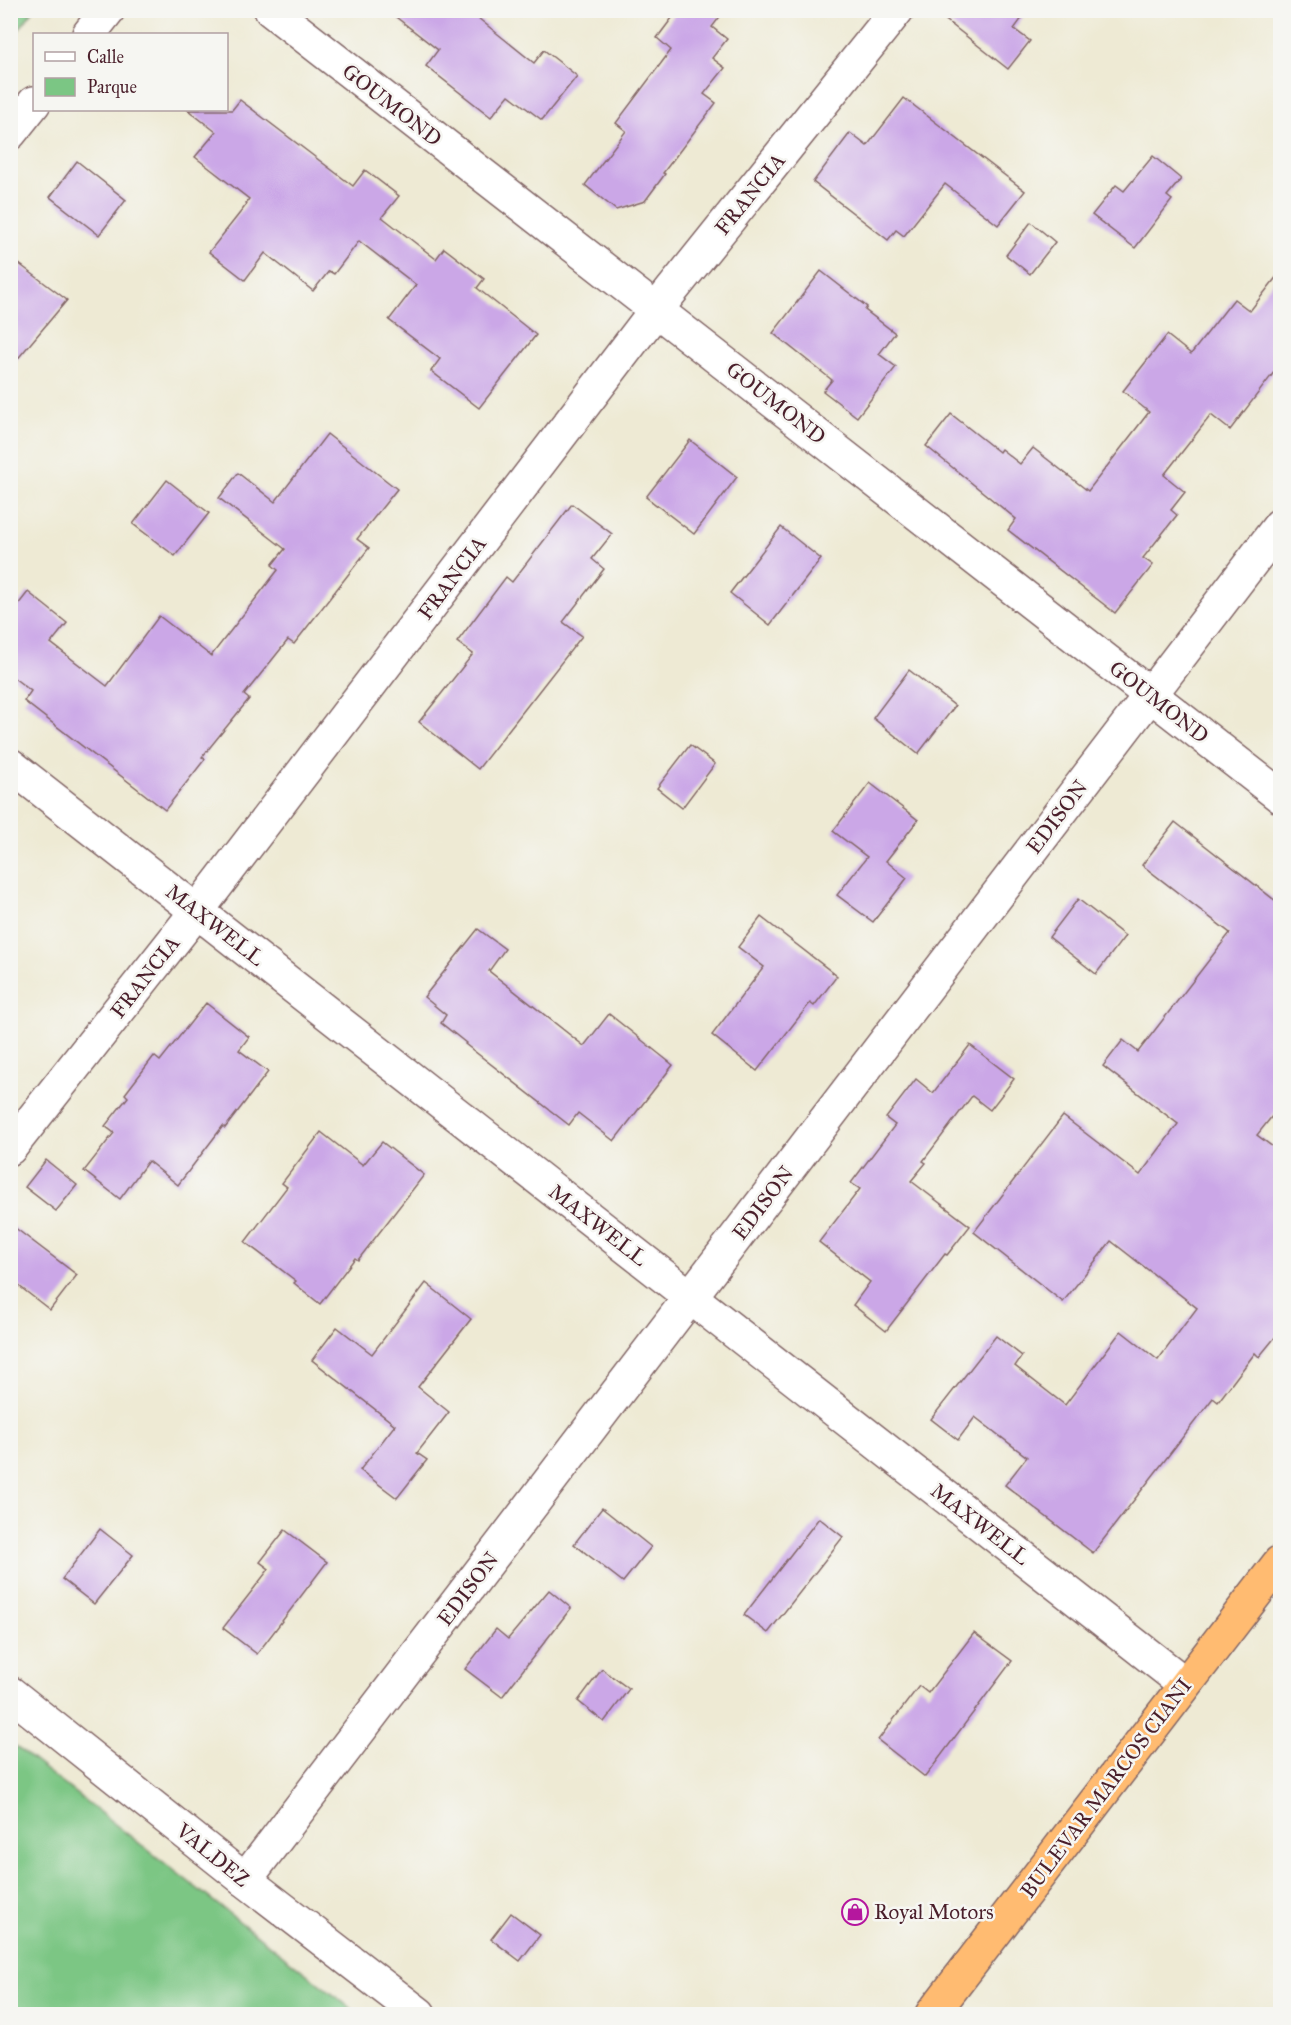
<svg xmlns="http://www.w3.org/2000/svg" width="1291" height="2025" font-family="'IM FELL Great Primer',serif">
	<style>
		.green { fill: #7bc684; stroke: #627258; stroke-width: 1.5 }
		.building { fill: #cba7e7 }
		.lines { fill: none; stroke-linecap: round; stroke-linejoin: round }
		.street-casing { stroke: #836666; stroke-width: 36 }
		.highway-casing { stroke: #836666; stroke-width: 36 }
		.street { stroke: #fff; stroke-width: 33 }
		.highway { stroke: #ffbb71; stroke-width: 33 }
		.labels { text-anchor: middle; dominant-baseline: central; stroke-width: 5; stroke-linejoin: round; paint-order: stroke }
		.street-label { font-size: 21px; fill: #4a1f2b; stroke: #f6f6f2 }
		.poi-label { font-size: 21px; fill: #4a1f2b; stroke: #f6f6f2; text-anchor: start }
	</style>
	<rect width="100%" height="100%" fill="#f6f6f2"/>
	<filter id="ink" filterUnits="userSpaceOnUse"><feTurbulence type="fractalNoise" baseFrequency=".0167" numOctaves="2"/><feDisplacementMap in="SourceGraphic" scale="12" xChannelSelector="R" yChannelSelector="G"/><feConvolveMatrix kernelMatrix="1 2 1 2 8 2 1 2 1" color-interpolation-filters="sRGB"/></filter>
	<filter id="wash" filterUnits="userSpaceOnUse"><feTurbulence type="fractalNoise" baseFrequency=".008" numOctaves="4" result="noise"/><feDisplacementMap in="SourceGraphic" scale="24" xChannelSelector="R" yChannelSelector="G"/><feGaussianBlur stdDeviation="1.35" result="paint"/><feColorMatrix in="noise" values="0 0 0 0 0 0 0 0 0 0 0 0 0 0 0 0 0 1.4 0 .05"/><feComposite in="paint" operator="in"/></filter>
	<g filter="url(#wash)">
		<rect width="100%" height="100%" fill="#eeead4"/>
		<g class="green">
			<polygon points="11,10 33,11 11,40 10,11"/>
			<polygon points="11,1743 358,2014 11,2014"/>
		</g>
		<g id="blocks">
			<g class="building">
				<polygon points="387,10 478,10 478,18 534,63 544,50 577,76 542,120 509,95 491,117 426,66 438,50"/>
				<polygon points="678,10 725,10 712,27 727,39 712,58 725,68 704,94 716,103 663,173 665,174 645,201 616,210 585,185 626,131 616,123 671,50 657,38"/>
				<polygon points="933,10 1028,10 1014,29 1030,41 1008,69"/>
				<polygon points="904,98 1025,191 998,225 945,184 904,236 896,230 888,240 813,182 850,133 867,146"/>
				<polygon points="240,100 353,186 365,170 399,196 382,217 436,259 444,248 484,279 477,288 536,335 479,408 431,371 440,359 389,320 416,285 359,241 334,274 329,271 313,291 265,253 245,280 209,252 247,204 246,203 249,199 195,157 216,132 188,110 232,110"/>
				<polygon points="1153,156 1181,179 1167,196 1172,200 1135,248 1092,215 1116,185 1124,191"/>
				<polygon points="77,161 126,200 99,235 50,197"/>
				<polygon points="1031,222 1055,242 1030,274 1006,255"/>
				<polygon points="10,257 67,300 10,368"/>
				<polygon points="821,271 867,307 865,310 895,333 879,354 896,367 857,417 823,391 832,380 773,333"/>
				<polygon points="1281,271 1281,363 1230,430 1211,415 1164,475 1185,492 1171,510 1177,515 1143,558 1153,565 1115,613 1008,530 1016,519 926,446 951,414 999,452 1001,449 1020,464 1033,448 1088,491 1149,412 1123,391 1167,335 1191,354 1234,299 1250,311"/>
				<polygon points="327,434 397,489 357,539 369,548 294,644 288,640 244,695 249,699 202,757 205,759 165,810 24,701 31,691 10,675 10,615 28,592 67,623 51,643 107,686 159,616 211,656 278,570 272,565 285,549 219,498 238,473 275,502"/>
				<polygon points="690,440 737,477 694,534 646,497"/>
				<polygon points="167,480 209,513 175,556 133,524"/>
				<polygon points="572,504 612,534 592,559 604,569 563,622 582,636 478,769 419,722 473,654 457,642 506,577 512,582"/>
				<polygon points="781,527 821,559 770,625 730,593"/>
				<polygon points="909,670 955,706 918,754 873,718"/>
				<polygon points="690,745 715,764 682,808 657,788"/>
				<polygon points="870,783 918,820 886,861 907,878 873,922 837,895 867,857 833,831"/>
				<polygon points="1175,822 1281,905 1281,1105 1257,1135 1281,1153 1281,1330 1259,1357 1255,1353 1218,1402 1213,1398 1093,1553 1005,1485 1027,1457 975,1417 958,1440 931,1419 996,1336 1022,1356 1015,1366 1065,1405 1121,1331 1158,1360 1197,1308 1111,1241 1063,1302 974,1232 1063,1116 1140,1175 1178,1124 1103,1066 1123,1040 1138,1052 1230,933 1142,865"/>
				<polygon points="1078,899 1125,936 1096,974 1049,937"/>
				<polygon points="761,917 837,976 814,1006 810,1003 757,1071 712,1035 764,967 738,947"/>
				<polygon points="478,929 505,949 489,971 584,1046 609,1014 673,1065 614,1141 578,1113 569,1125 465,1044 466,1043 441,1023 446,1015 424,997"/>
				<polygon points="206,1003 249,1037 239,1050 268,1072 225,1128 223,1126 178,1185 148,1161 120,1199 84,1171 114,1133 105,1126 128,1097 125,1094 154,1056 160,1061"/>
				<polygon points="970,1045 1014,1079 990,1110 972,1096 923,1161 926,1163 911,1181 970,1226 947,1255 945,1254 886,1331 853,1305 870,1282 819,1242 860,1189 851,1183 895,1125 886,1118 916,1079 933,1093"/>
				<polygon points="321,1132 363,1165 382,1142 424,1175 358,1260 355,1258 320,1304 294,1283 296,1281 245,1242 287,1187 282,1183"/>
				<polygon points="46,1160 77,1185 56,1211 25,1187"/>
				<polygon points="10,1224 77,1275 50,1310 10,1279"/>
				<polygon points="426,1283 471,1319 418,1387 449,1412 417,1453 427,1460 397,1498 360,1470 395,1425 312,1360 337,1327 372,1354"/>
				<polygon points="602,1508 651,1547 623,1582 574,1544"/>
				<polygon points="819,1518 843,1537 768,1633 744,1615"/>
				<polygon points="100,1529 133,1555 94,1604 62,1579"/>
				<polygon points="285,1530 327,1562 257,1654 223,1628 269,1569 260,1562"/>
				<polygon points="549,1590 571,1608 502,1697 465,1669 496,1629 508,1639"/>
				<polygon points="974,1633 1012,1661 925,1777 878,1740 919,1686 928,1693"/>
				<polygon points="602,1669 629,1689 604,1722 578,1701"/>
				<polygon points="511,1913 540,1935 520,1961 491,1939"/>
			</g>
		</g>
	</g>
	<g filter="url(#ink)">
		<use href="#blocks" fill-opacity="0" stroke="#836666" stroke-width="1.5"/>
		<g class="lines">
			<defs>
				<g id="street">
					<polyline points="271,10 1280,796"/>
					<polyline points="89,34 108,10"/>
					<polyline points="10,133 34,103"/>
					<polyline points="10,765 1185,1684"/>
					<polyline points="10,1148 197,911 656,310 897,10"/>
					<polyline points="10,1693 245,1880 419,2014"/>
					<polyline points="245,1880 1280,525"/>
				</g>
				<polyline id="highway" points="932,2014 1280,1562"/>
			</defs>
			<use href="#street" class="street-casing"/>
			<use href="#highway" class="highway-casing"/>
			<use href="#street" class="street"/>
			<use href="#highway" class="highway"/>
		</g>
	</g>
	<defs>
		<symbol id="shop-ring" viewBox="-11 -11 22 22"><circle r="9.5" fill="#f6f6f2" stroke="#b5179e" stroke-width="1.5"/><path d="M-5-2.5h2.3a2.7 3.5 0 0 1 5.4 0H5L5.5 6h-11ZM-1.5-2.5h3a1.5 2.3 0 0 0-3 0Z" fill="#b5179e"/></symbol>
	</defs>
	<g fill-rule="evenodd">
		<use href="#shop-ring" x="840" y="1897" width="30" height="30"/>
	</g>
	<g class="labels">
		<g class="street-label">
			<text transform="translate(392 105) rotate(38)">GOUMOND</text>
			<text transform="translate(750 194) rotate(-51)">FRANCIA</text>
			<text transform="translate(776 403) rotate(38)">GOUMOND</text>
			<text transform="translate(452 578) rotate(-53)">FRANCIA</text>
			<text transform="translate(1159 702) rotate(38)">GOUMOND</text>
			<text transform="translate(1057 817) rotate(-53)">EDISON</text>
			<text transform="translate(215 925) rotate(38)">MAXWELL</text>
			<text transform="translate(145 977) rotate(-52)">FRANCIA</text>
			<text transform="translate(763 1203) rotate(-53)">EDISON</text>
			<text transform="translate(598 1225) rotate(38)">MAXWELL</text>
			<text transform="translate(980 1524) rotate(38)">MAXWELL</text>
			<text transform="translate(468 1589) rotate(-53)">EDISON</text>
			<text transform="translate(1106 1788) rotate(-53)">BULEVAR MARCOS CIANI</text>
			<text transform="translate(213 1855) rotate(39)">VALDEZ</text>
		</g>
		<g class="poi-label">
			<text x="874" y="1912">Royal Motors</text>
		</g>
	</g>
	<rect width="1291" height="2025" fill="none" stroke="#f6f6f2" stroke-width="36"/>
	<rect x="33" y="33" width="195" height="78" fill="#f6f6f2" stroke="#b1a0a2" stroke-width="1.5"/>
	<rect x="45" y="52" width="30" height="9" fill="#ffffff" stroke="#b1a0a2" stroke-width="1.5"/>
	<text x="87" y="63" font-size="18" fill="#4a1f2b">Calle</text>
	<rect x="45" y="78" width="30" height="18" fill="#7bc684" stroke="#b1a0a2" stroke-width="1.5"/>
	<text x="87" y="93" font-size="18" fill="#4a1f2b">Parque</text>
</svg>
